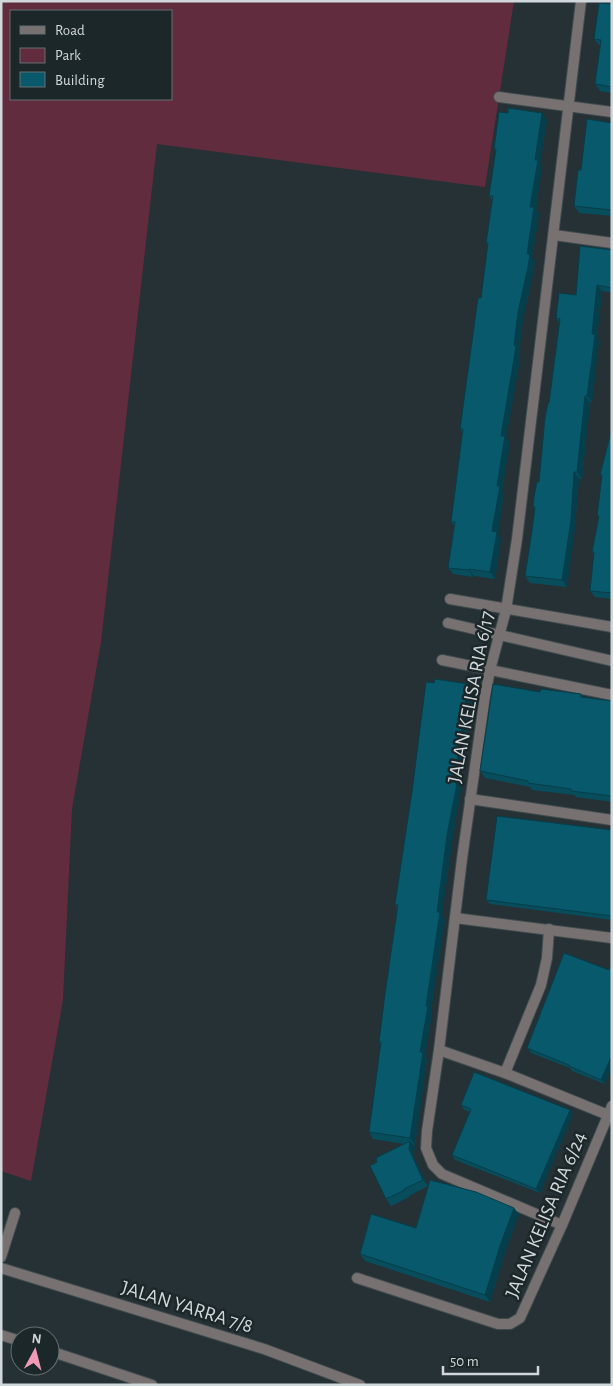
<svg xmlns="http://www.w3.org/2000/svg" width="613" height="1386" font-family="'Alegreya Sans',sans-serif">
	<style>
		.green { fill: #612c3e; fill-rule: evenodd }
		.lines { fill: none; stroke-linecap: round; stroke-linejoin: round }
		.minor-casing { stroke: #414c4f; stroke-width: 12 }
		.minor { stroke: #777172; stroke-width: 10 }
		.wall { fill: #074d5c }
		.shaded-wall { fill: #063e4b }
		.building { fill: #08596b; stroke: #063e4b }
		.labels { text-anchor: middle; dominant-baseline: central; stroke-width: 5; stroke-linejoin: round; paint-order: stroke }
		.street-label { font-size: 20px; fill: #d1d8db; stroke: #1c272a }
	</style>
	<rect width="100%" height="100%" fill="#253134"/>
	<path class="green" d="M1,1H514L485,187L157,144L101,642L72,809L63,1000L31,1181L1,1171ZM11,11H171V99H11Z"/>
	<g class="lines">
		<defs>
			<g id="minor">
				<polyline points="499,97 612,112"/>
				<polyline points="554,235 612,243"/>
				<polyline points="450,599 612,627"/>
				<polyline points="448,623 612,661"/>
				<polyline points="442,660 612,695"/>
				<polyline points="470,799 612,820"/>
				<polyline points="455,918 612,938"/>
				<polyline points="439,1050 505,1073 608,1115"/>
				<polyline points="505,1073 541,985 547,958 549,929"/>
				<polyline points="562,1225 442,1174 433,1165 426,1148 427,1131 439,1050 462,859 485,696 490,670 506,610 517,539 581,1"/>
				<polyline points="1,1257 15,1213"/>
				<polyline points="1,1268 264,1349 360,1385"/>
				<polyline points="357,1278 498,1324 510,1324 520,1318 562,1225 612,1106"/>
				<polyline points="1,1335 20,1341"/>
				<polyline points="50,1351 152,1385"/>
			</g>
		</defs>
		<use href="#minor" class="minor-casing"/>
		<use href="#minor" class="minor"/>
	</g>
	<g class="wall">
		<polygon points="612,4 612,93 600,91 595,84 600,46 599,45 594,39"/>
		<polygon points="547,120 540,163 542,167 536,209 539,214 532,257 535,261 533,274 523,319 519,350 520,352 519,365 506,438 510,443 502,490 504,493 498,534 501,539 495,579 474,576 473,577 453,574 448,568 454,526 451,522 462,432 460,429 481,298 488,245 486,243 492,200 489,196 496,151 494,149"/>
		<polygon points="612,123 612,216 579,213 574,206 581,170"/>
		<polygon points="612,250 612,293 602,291 597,337 599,341 596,366 592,402 590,402 582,479 579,478 575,527 567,587 530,583 525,576 532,531 535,509 533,507 539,482 559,323 556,318"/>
		<polygon points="612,428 612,599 595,597 590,591 594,554 592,552 599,517 597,516 602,478 600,475"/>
		<polygon points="434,683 468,684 473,691 460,780 462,783 460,796 452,842 442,915 445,919 431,1010 432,1013 425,1056 427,1059 415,1145 413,1145 415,1147 413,1156 428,1186 409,1196 409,1197 391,1206 386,1199 377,1162 404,1144 373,1139 369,1132 381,1044 379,1042 397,908 395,904 412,792"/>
		<polygon points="540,692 581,694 583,697 612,701 612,802 576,797 574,795 532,790 530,787 485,778 480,771"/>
		<polygon points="612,830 612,920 490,904 486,900"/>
		<polygon points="564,953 605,1084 572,1071 570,1068 531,1053 527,1048"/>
		<polygon points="461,1105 570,1110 573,1114 540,1193 455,1160 452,1155 470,1112 464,1110"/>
		<polygon points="519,1214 505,1253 490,1302 365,1261 360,1254 416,1228"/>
	</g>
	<g class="shaded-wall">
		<polygon points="542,113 547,120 540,163 542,167 536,209 539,214 532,257 535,261 533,274 523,319 519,350 520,352 519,365 506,438 510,443 502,490 504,493 498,534 501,539 495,579 490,572 492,531 501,436 527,254 535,160"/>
		<polygon points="597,285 602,291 597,337 599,341 592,402 587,396 592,334"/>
		<polygon points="585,396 590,402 582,479 577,472"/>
		<polygon points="574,472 579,478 575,527 567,587 562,580"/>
		<polygon points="469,569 474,576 473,577 469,570"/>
		<polygon points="468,684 473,691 460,780 462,783 460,796 452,842 442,915 445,919 431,1010 432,1013 425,1056 427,1059 415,1145 410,1138 426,1006 437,912"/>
		<polygon points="612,1055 612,1067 605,1084 601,1080"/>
		<polygon points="570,1110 573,1114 540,1193 536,1189"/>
		<polygon points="410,1141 415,1147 413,1156 428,1186 423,1180 409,1149"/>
		<polygon points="514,1208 519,1214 505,1253 490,1302 485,1295 500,1246"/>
	</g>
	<g class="building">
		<polygon points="599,3 612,4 612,87 595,84 601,40 594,39"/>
		<polygon points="508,108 542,113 535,160 538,160 530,207 534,207 527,254 530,254 528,267 518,312 514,345 516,346 514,359 501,436 505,436 497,486 500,486 492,531 497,532 490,572 469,569 469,570 448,568 455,522 451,522 463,429 460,429 478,298 481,298 488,243 486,243 493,196 489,196 496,149 494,149 499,112 508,113"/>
		<polygon points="587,119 612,123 612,151 611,157 612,157 612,213 611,212 611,210 574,206 578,170 581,170"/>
		<polygon points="580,246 612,250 612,288 597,285 592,334 595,334 592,359 587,396 585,396 577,472 574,472 571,520 562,580 525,576 532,531 535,507 533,507 534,497 537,482 539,482 545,418 548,403 549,403 560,319 556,318 559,293 576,295"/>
		<polygon points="612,428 612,593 590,591 594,552 592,552 599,516 597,516 602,475 600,475"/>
		<polygon points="435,679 468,684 455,776 457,777 456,789 447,835 437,912 440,912 426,1006 428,1006 420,1052 423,1052 410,1138 369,1132 381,1042 379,1042 385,994 398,905 395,904 412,792 426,682 434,683"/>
		<polygon points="493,684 540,692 541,689 581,694 581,697 612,701 612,796 571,791 571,789 528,783 528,781 480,771"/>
		<polygon points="497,816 612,830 612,916 486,900"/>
		<polygon points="564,953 609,970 612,963 612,1055 601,1080 569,1066 569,1065 527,1048"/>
		<polygon points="474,1072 570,1110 536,1189 452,1155 471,1109 461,1105"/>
		<polygon points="410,1141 409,1149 423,1180 404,1189 405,1190 386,1199 370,1166 377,1162 376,1158"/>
		<polygon points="430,1180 476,1192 514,1208 500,1246 485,1295 360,1254 371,1214 416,1228"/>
	</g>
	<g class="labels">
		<g class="street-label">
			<text transform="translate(471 697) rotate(-79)">JALAN KELISA RIA 6/17</text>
			<text transform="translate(546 1215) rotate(-67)">JALAN KELISA RIA 6/24</text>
			<text transform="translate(187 1307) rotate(17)">JALAN YARRA 7/8</text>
		</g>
	</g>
	<rect width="613" height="1386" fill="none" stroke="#d1d8db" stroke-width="5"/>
	<rect x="10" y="10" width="162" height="90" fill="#1c272a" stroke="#646e71"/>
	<rect x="20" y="26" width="25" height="8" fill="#777172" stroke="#646e71"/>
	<text x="55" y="35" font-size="15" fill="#d1d8db">Road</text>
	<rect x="20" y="48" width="25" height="15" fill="#612c3e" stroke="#646e71"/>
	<text x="55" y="60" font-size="15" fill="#d1d8db">Park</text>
	<rect x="20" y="72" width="25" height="15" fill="#08596b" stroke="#646e71"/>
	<text x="55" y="85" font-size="15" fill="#d1d8db">Building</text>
	<g transform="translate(35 1351) rotate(7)"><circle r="24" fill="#1c272a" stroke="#646e71"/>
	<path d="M0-4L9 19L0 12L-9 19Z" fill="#f09ab5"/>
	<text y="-8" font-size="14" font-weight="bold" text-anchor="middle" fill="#d1d8db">N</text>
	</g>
	<path d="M443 1366v8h95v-8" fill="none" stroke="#d1d8db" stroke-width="2.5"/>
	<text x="450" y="1366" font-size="15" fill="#d1d8db" stroke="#1c272a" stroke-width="4" paint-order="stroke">50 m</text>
</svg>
